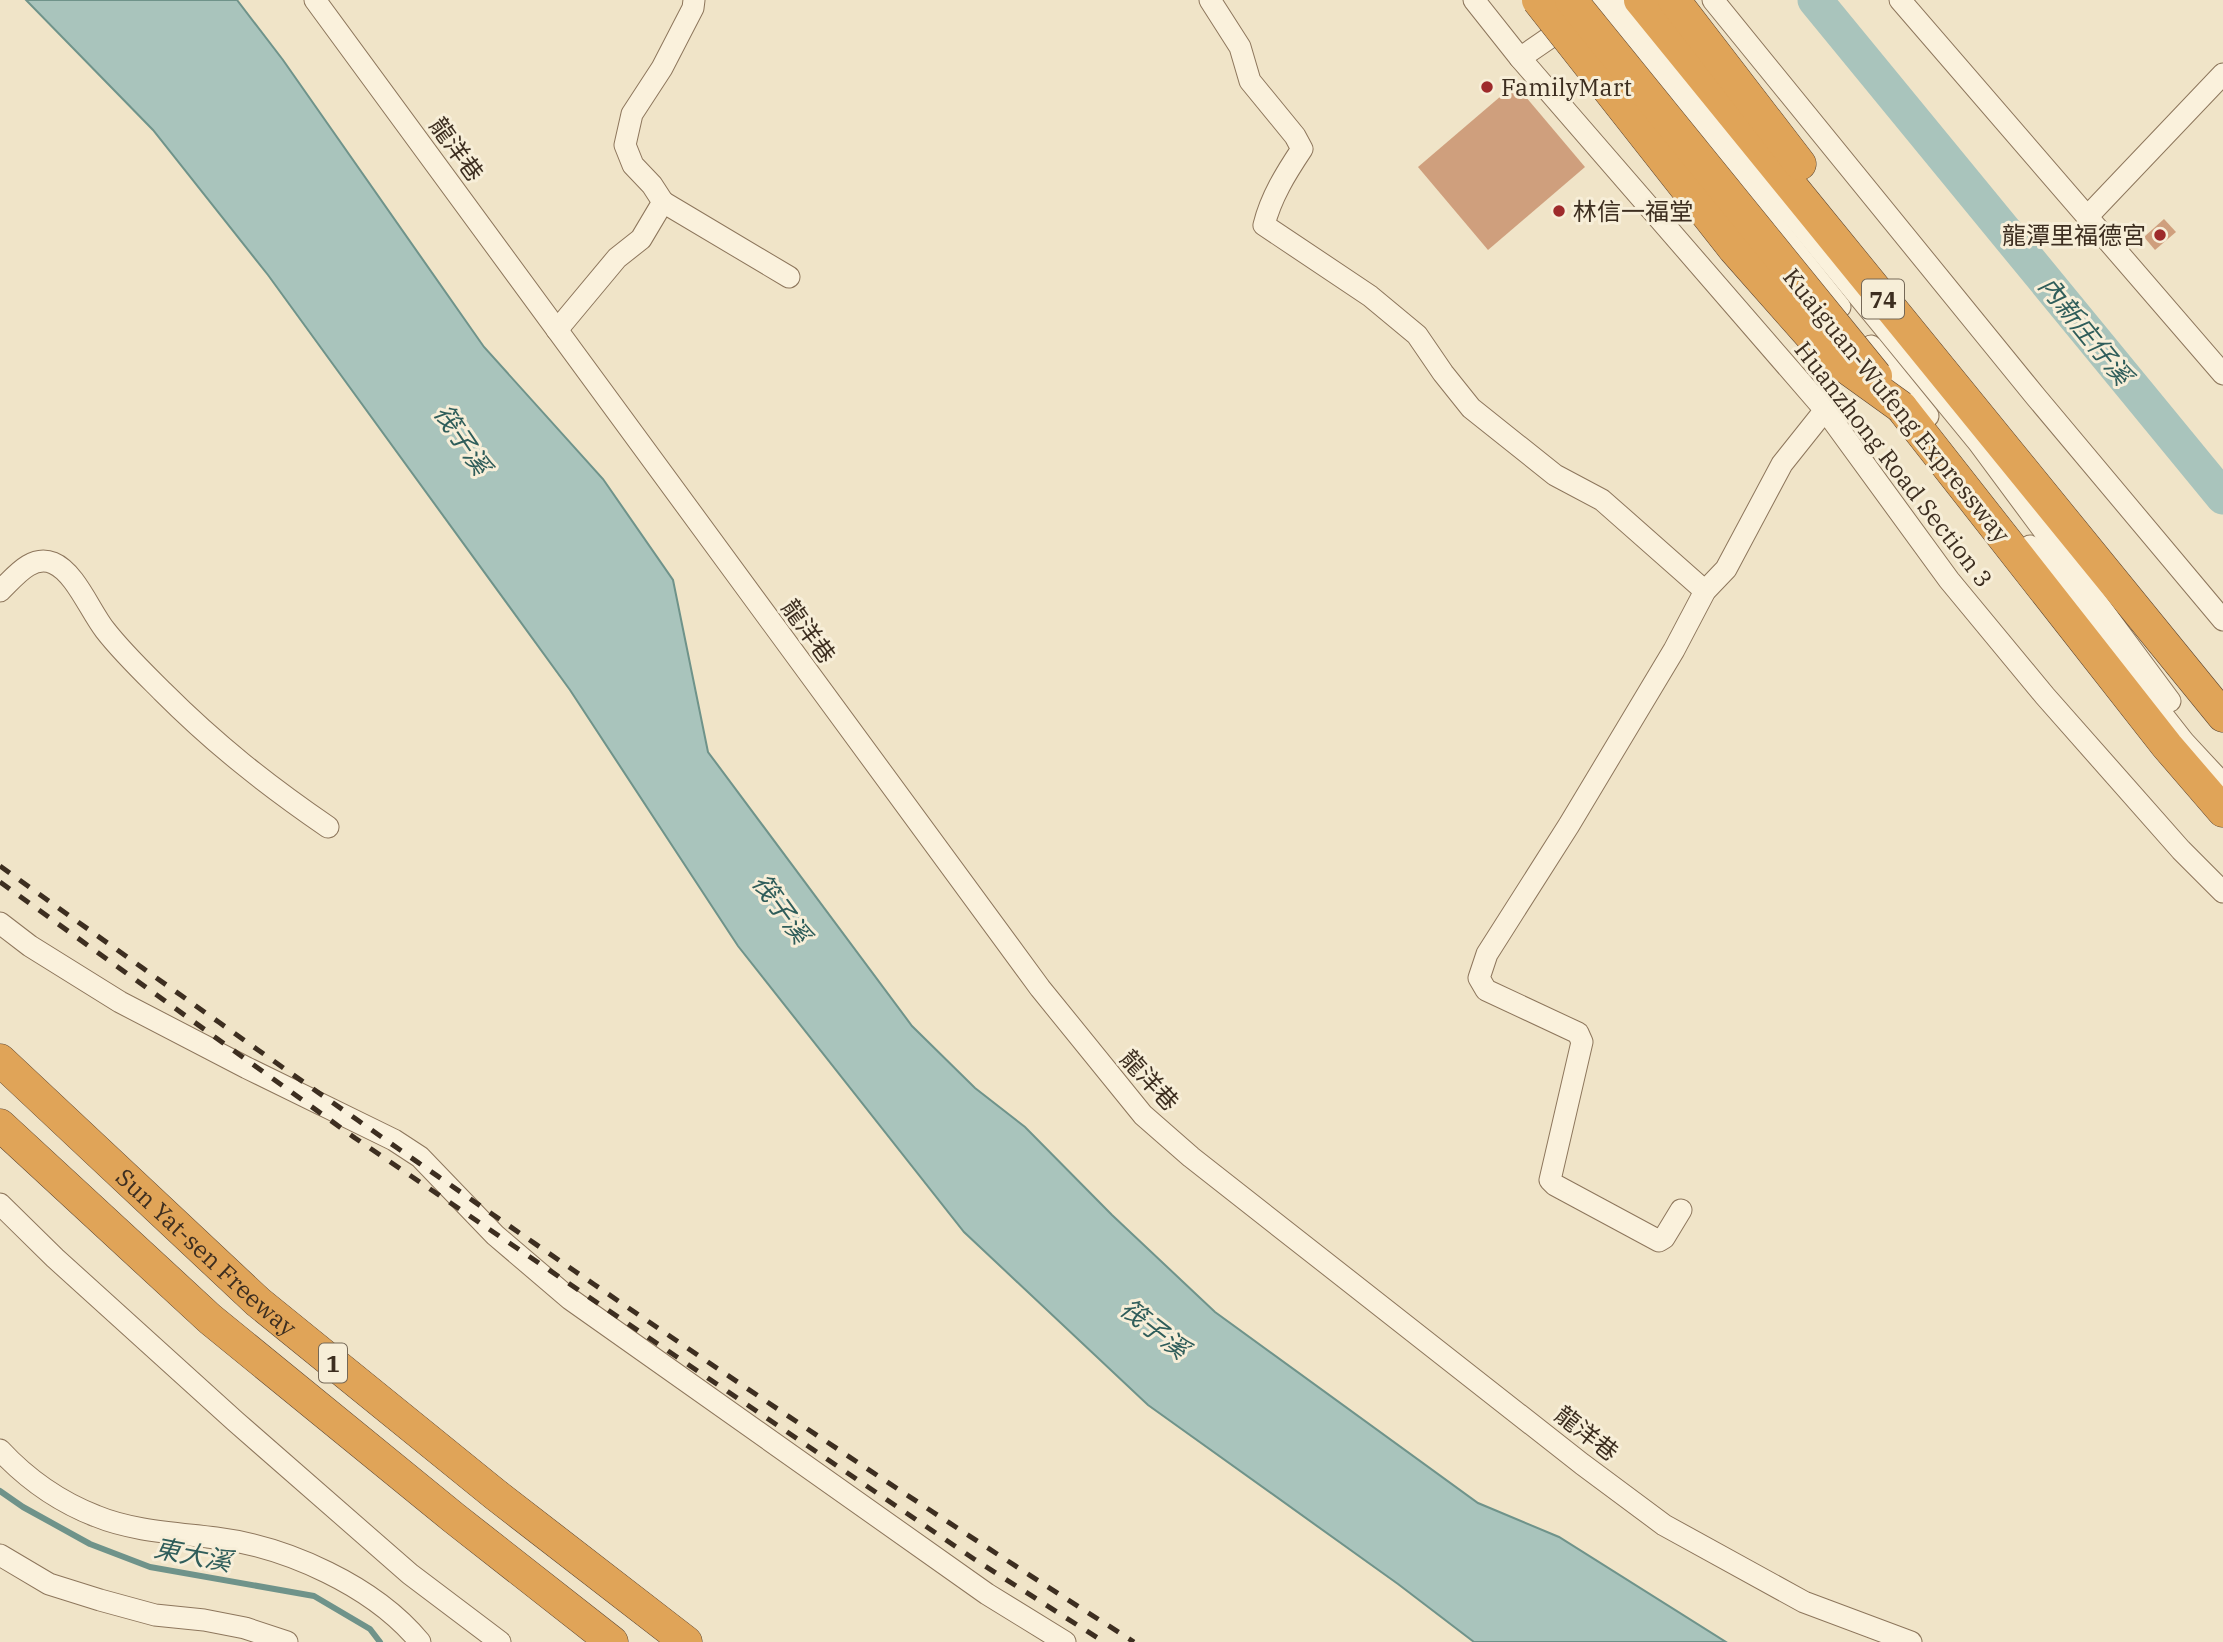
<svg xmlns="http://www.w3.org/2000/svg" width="2223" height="1642" font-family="'IBM Plex Serif','Noto Sans TC',serif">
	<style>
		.water { fill: #a9c4bc; stroke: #6f938a; stroke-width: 2 }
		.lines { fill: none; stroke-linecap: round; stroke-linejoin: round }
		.stream { stroke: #6f938a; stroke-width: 6 }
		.river { stroke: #a9c4bc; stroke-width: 35 }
		.building { fill: #cf9f7d }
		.minor-casing { stroke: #8d765c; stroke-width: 23 }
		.highway-casing { stroke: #5b4430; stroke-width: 33 }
		.minor { stroke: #faf1dc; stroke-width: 21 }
		.highway { stroke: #e0a458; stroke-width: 32 }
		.rail { stroke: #3d2e20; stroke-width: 5; stroke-dasharray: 12 12; stroke-linecap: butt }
		.highway-bridge-casing { stroke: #5b4430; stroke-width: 33; stroke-linecap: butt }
		.highway-bridge { stroke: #e0a458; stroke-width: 32 }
		.poi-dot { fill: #9e2a2b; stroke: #f7eed8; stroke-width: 2.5 }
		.labels { text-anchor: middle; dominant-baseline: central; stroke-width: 6; stroke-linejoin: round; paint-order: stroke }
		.shield { fill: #f7eed8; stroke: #756857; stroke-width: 2 }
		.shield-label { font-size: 23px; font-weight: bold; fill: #3d2e20 }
		.poi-label { font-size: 24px; fill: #3d2e20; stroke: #f7eed8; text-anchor: start }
		.street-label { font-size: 24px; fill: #3d2e20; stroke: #f7eed8 }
		.water-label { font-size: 26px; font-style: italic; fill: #2f5d5a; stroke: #f7eed8 }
	</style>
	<rect width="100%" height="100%" fill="#f0e4c8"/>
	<polygon class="water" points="26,0 237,0 283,60 484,347 603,479 673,580 708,752 912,1026 975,1088 1025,1127 1112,1215 1215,1312 1478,1503 1559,1537 1726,1642 1474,1642 1398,1584 1148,1405 964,1232 738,946 570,690 268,275 153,130"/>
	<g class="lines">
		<polyline class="stream" points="0,1491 23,1507 90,1544 150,1567 314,1596 370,1629 380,1642"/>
		<polyline class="river" points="1815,0 2223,497"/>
	</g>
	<g class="building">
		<polygon points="1515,84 1585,167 1488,250 1418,167"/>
		<polygon points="2164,219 2176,232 2155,250 2144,237"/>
	</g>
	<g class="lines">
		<defs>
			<g id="minor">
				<polyline points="315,0 1040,988 1143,1115 1191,1157 1582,1464 1664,1525 1804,1602 1911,1642"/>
				<path d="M1210,0L1240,47L1250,81L1295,136L1302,149C1286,173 1271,197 1264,225L1370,296L1417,335L1443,373L1471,408L1555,475L1602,500L1705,591"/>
				<polyline points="1474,0 1520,58 1825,410 1949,580 2045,696 2181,850 2223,892"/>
				<polyline points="1594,0 1840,307"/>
				<polyline points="1616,0 1978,442 2170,701"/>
				<polyline points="1713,0 2036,397 2223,620"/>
				<polyline points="1900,0 2223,374"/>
				<polyline points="1520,58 1571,23"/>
				<polyline points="663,202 789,277"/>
				<polyline points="2087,217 2223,74"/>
				<polyline points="557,330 617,258 641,239 663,202 652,185 633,165 625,145 632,114 662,68 693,8 694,0"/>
				<polyline points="1871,346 1928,416"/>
				<polyline points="2030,546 2184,742 2223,784"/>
				<path d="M0,591C14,578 31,554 53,563C75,572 90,611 105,630C122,652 143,672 163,692C216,745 267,785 328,827"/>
				<polyline points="0,923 30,946 120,1002 247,1068 394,1140 420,1157 495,1235 570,1299 987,1594 1065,1642"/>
				<polyline points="0,1204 55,1258 235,1421 410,1574 500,1642"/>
				<polyline points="1681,1210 1664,1238 1659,1241 1555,1185 1550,1180 1582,1042 1578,1033 1486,990 1479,978 1487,954 1569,825 1674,650 1705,591 1726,569 1782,464 1825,410"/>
				<path d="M0,1450C26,1478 60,1502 96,1516C132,1531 176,1533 216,1538C287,1547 374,1586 420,1642"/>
				<polyline points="0,1555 49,1584 100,1600 155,1615 204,1620 245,1628 287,1642"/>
			</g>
			<g id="highway">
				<polyline points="1640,0 2223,716"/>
				<polyline points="1674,0 1800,164"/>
				<polyline points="1901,407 2167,746 2223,811"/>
				<path id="s1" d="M0,1060L258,1302L496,1495L686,1642"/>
				<polyline points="0,1125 210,1319 454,1518 612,1642"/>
			</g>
		</defs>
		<use href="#minor" class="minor-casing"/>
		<use href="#highway" class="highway-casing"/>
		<use href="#minor" class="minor"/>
		<use href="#highway" class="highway"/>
		<g class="rail">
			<path d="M0,866C372,1133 747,1396 1134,1642"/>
			<polyline points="0,882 355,1138 974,1559 1104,1642"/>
		</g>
		<defs>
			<g id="highway-bridge">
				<polyline points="1538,0 1734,249 1826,353 1901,407"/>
				<polyline points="1571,0 1876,376"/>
			</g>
		</defs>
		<use href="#highway-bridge" class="highway-bridge-casing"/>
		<use href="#highway-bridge" class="highway-bridge"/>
	</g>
	<g class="poi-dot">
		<circle cx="1487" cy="87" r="7"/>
		<circle cx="1559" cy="211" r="7"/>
		<circle cx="2160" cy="235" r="7"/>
	</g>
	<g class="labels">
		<g class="shield">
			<rect x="1862" y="279.5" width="42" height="39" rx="5"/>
			<rect x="319" y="1343.5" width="28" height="39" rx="5"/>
		</g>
		<g class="shield-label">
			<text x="1883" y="299">74</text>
			<text x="333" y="1363">1</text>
		</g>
		<g class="poi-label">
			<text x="1501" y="87">FamilyMart</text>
			<text x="1573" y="211">林信一福堂</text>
			<text x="2146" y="235" text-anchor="end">龍潭里福德宮</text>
		</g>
		<g class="street-label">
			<text transform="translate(457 149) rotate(54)">龍洋巷</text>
			<text transform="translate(1897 405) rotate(51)">Kuaiguan-Wufeng Expressway</text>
			<text transform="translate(1894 464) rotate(52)">Huanzhong Road Section 3</text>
			<text transform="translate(809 631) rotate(54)">龍洋巷</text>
			<text transform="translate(1150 1080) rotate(47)">龍洋巷</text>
			<text stroke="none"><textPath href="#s1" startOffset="282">Sun Yat-sen Freeway</textPath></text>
			<text transform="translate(1587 1433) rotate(38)">龍洋巷</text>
		</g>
		<g class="water-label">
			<text transform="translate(2086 330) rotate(51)">內新庄仔溪</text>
			<text transform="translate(463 439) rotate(56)">筏子溪</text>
			<text transform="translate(782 908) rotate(54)">筏子溪</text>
			<text transform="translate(1155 1328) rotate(38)">筏子溪</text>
			<text transform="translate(193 1554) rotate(11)">東大溪</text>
		</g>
	</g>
</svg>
